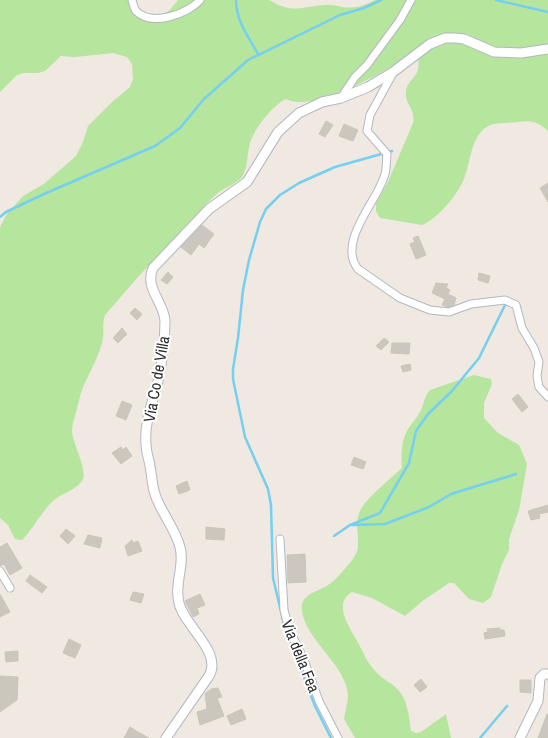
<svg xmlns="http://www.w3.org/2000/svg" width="548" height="738" font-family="'Archivo Narrow',sans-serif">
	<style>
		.green { fill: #b6e59e }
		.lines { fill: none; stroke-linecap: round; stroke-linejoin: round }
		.stream { stroke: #75cff0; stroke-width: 2.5 }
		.building { fill: #cbc7bf; stroke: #cbc5ba }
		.minor-casing { stroke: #b4b7c1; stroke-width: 9 }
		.tertiary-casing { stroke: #b4b7c1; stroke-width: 11 }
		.minor { stroke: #fff; stroke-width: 7 }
		.tertiary { stroke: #fff; stroke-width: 9 }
		.labels { text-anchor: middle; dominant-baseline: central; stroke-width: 4; stroke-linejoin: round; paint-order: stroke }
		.street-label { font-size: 16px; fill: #2e2e2e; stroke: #fff }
	</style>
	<rect width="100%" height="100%" fill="#efe9e1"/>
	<g class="green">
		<path d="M0,0H135C139,15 153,19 167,12C171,9 175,4 178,0H269C295,15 301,6 326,5C331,4 337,6 342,7C355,9 363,6 375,0H548V131C538,121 530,120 517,122C510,123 494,123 490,125C471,134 471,160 465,176C460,192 438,219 422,225L380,218L376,211V203L388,182L413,123C416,109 404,103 406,92C407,78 422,77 418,59L404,58C382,74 311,113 286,99C273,105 254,129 250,143C247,153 248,167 242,177C236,184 226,187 219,192C215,195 212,199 208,202L138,277L105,315C102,323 104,330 103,338C100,355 90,371 83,387C80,395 78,404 76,413C74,419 72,425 72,431C73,444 87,469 83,479C78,490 61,493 53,501C41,512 34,528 22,540L15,539L8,525L0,518V227L6,215L23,196L44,184L76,156L83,142L88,126L111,103L130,87L133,79L132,64L127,57L113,53L75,57L61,56L45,71L38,73H24L17,75L0,92Z"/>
		<path d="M474,375L491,379L492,384L484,403V418L498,433L519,445L527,464L519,510L509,539V550L502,564L491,597L483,603L469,599L454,583H449L424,600L405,616L372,598L352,592C333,603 348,625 356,639C363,651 367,664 378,674C384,680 394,684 399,691C408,701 409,718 411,731L416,733L421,732L446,714L451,738H355L344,719C345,711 348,703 348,696C347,667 310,643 303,616C297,594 314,594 328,585C335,581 342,572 347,566C351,563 358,552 358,547C359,534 354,521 361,509C366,499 392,477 402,468C401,455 401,441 408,429C412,423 417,418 420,412C424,405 424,397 430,390Z"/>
	</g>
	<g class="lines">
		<g class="stream">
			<path d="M236,0C236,21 248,36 258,54"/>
			<polyline points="496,0 548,12"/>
			<polyline points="0,217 6,212 44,194 155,146 180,128 204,99 248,60 340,15 364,8 381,0"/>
			<polyline points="353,525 385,524 429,507 451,494 516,474"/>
			<polyline points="334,536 350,525 380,513 409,463 416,431 428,414 452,391 479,358 506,303"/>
			<polyline points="284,624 273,578 271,505 268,489 245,437 233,379 233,369 238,338 243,290 249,260 260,222 266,209 280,195 299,183 335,167 392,151"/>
			<polyline points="286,630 315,706 331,738"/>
			<polyline points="480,738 507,706"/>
		</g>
	</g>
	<g class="building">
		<polygon points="326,121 333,125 325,137 319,134"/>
		<polygon points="344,124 358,130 353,141 339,136"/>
		<polygon points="548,183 548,202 540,188"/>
		<polygon points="202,225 214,234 204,248 199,244 191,255 181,247"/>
		<polygon points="418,236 426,255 416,259 410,244 415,242 413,238"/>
		<polygon points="168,272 173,277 167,284 161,280"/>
		<polygon points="479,273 490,276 488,283 478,280"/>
		<polygon points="436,283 448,284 446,288 450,290 448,294 456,298 454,305 448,307 442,305 445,299 432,293"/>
		<polygon points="135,308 142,314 137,320 130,313"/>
		<polygon points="122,328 127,334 118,343 113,338"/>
		<polygon points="384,338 389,342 381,350 376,346"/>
		<polygon points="392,343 410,343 409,354 391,353"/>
		<polygon points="410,364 411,370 403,372 401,366"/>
		<polygon points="518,394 528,407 522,412 512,399"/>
		<polygon points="122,401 132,405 126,420 116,416"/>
		<polygon points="121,447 123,450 126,447 132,456 121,464 112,453"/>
		<polygon points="354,457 366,462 363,469 351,465"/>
		<polygon points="187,481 190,490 179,494 176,486"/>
		<polygon points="548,505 548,512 539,514 540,518 531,520 528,511"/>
		<polygon points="206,527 225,529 224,540 206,539"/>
		<polygon points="66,529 75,536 68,544 60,536"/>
		<polygon points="88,535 102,538 100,548 84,544"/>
		<polygon points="132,540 133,543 138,541 142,551 128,556 125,546"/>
		<polygon points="7,543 22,568 10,575 4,564 0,566 0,547"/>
		<polygon points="305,554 306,582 288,583 287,555"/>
		<polygon points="30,575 47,587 42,593 26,581"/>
		<polygon points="133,592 144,594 141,603 130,600"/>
		<polygon points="0,594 10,612 0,617"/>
		<polygon points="200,594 205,605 197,608 199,614 193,617 185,601"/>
		<polygon points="500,628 500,630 504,630 505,636 485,639 484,633 488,632 487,629"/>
		<polygon points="69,639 81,645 75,658 63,653"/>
		<polygon points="18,651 18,661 6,662 5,652"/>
		<polygon points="0,676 18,677 17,700 0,712"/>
		<polygon points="421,679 427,687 420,692 414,685"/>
		<polygon points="520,680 531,680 531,693 520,692"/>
		<polygon points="218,688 222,697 217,698 224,716 200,725 197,712 207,709 205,694 211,689"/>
		<polygon points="242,709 246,719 231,725 227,716"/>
		<polygon points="548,714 548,738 538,738 547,714"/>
		<polygon points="130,727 138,732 149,738 124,738"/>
	</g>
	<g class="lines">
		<defs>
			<g id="minor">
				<path d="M132,0C133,3 134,8 136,11C152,27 188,14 200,0"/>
				<path d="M393,73L370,115L367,131L387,154C386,161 387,171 384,177C376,203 337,242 358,269L400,298L430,310L449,312L471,304L505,300L516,305L522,328L534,348L539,362L537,376L539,387L548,397"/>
				<polyline points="341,98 355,77 367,65 400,20 411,0"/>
				<polyline points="280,539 284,610 289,629 304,660 319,701 338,738"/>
				<polyline points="0,571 10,588"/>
			</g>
			<g id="tertiary">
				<path d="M166,738L209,676C223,652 184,626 179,603C174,584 185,565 180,547C176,532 167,520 160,506C152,491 153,483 150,466C149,459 146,452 146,444C144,422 153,402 158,381C162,362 165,341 165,321C164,302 144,288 153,268L209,209L247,182L278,132L299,113L322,102L341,98L368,87L393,72L430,44L445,38H455L464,39L494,52L521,53L548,49"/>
				<polyline points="520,738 538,701 540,678 544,674 548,674"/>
			</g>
		</defs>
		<use href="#minor" class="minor-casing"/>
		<use href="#tertiary" class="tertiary-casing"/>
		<use href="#minor" class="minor"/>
		<use href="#tertiary" class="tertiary"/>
	</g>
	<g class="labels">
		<g class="street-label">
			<text transform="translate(156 379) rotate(-80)">Via Co de Villa</text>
			<text transform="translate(301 656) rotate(68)">Via della Fea</text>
		</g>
	</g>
</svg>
